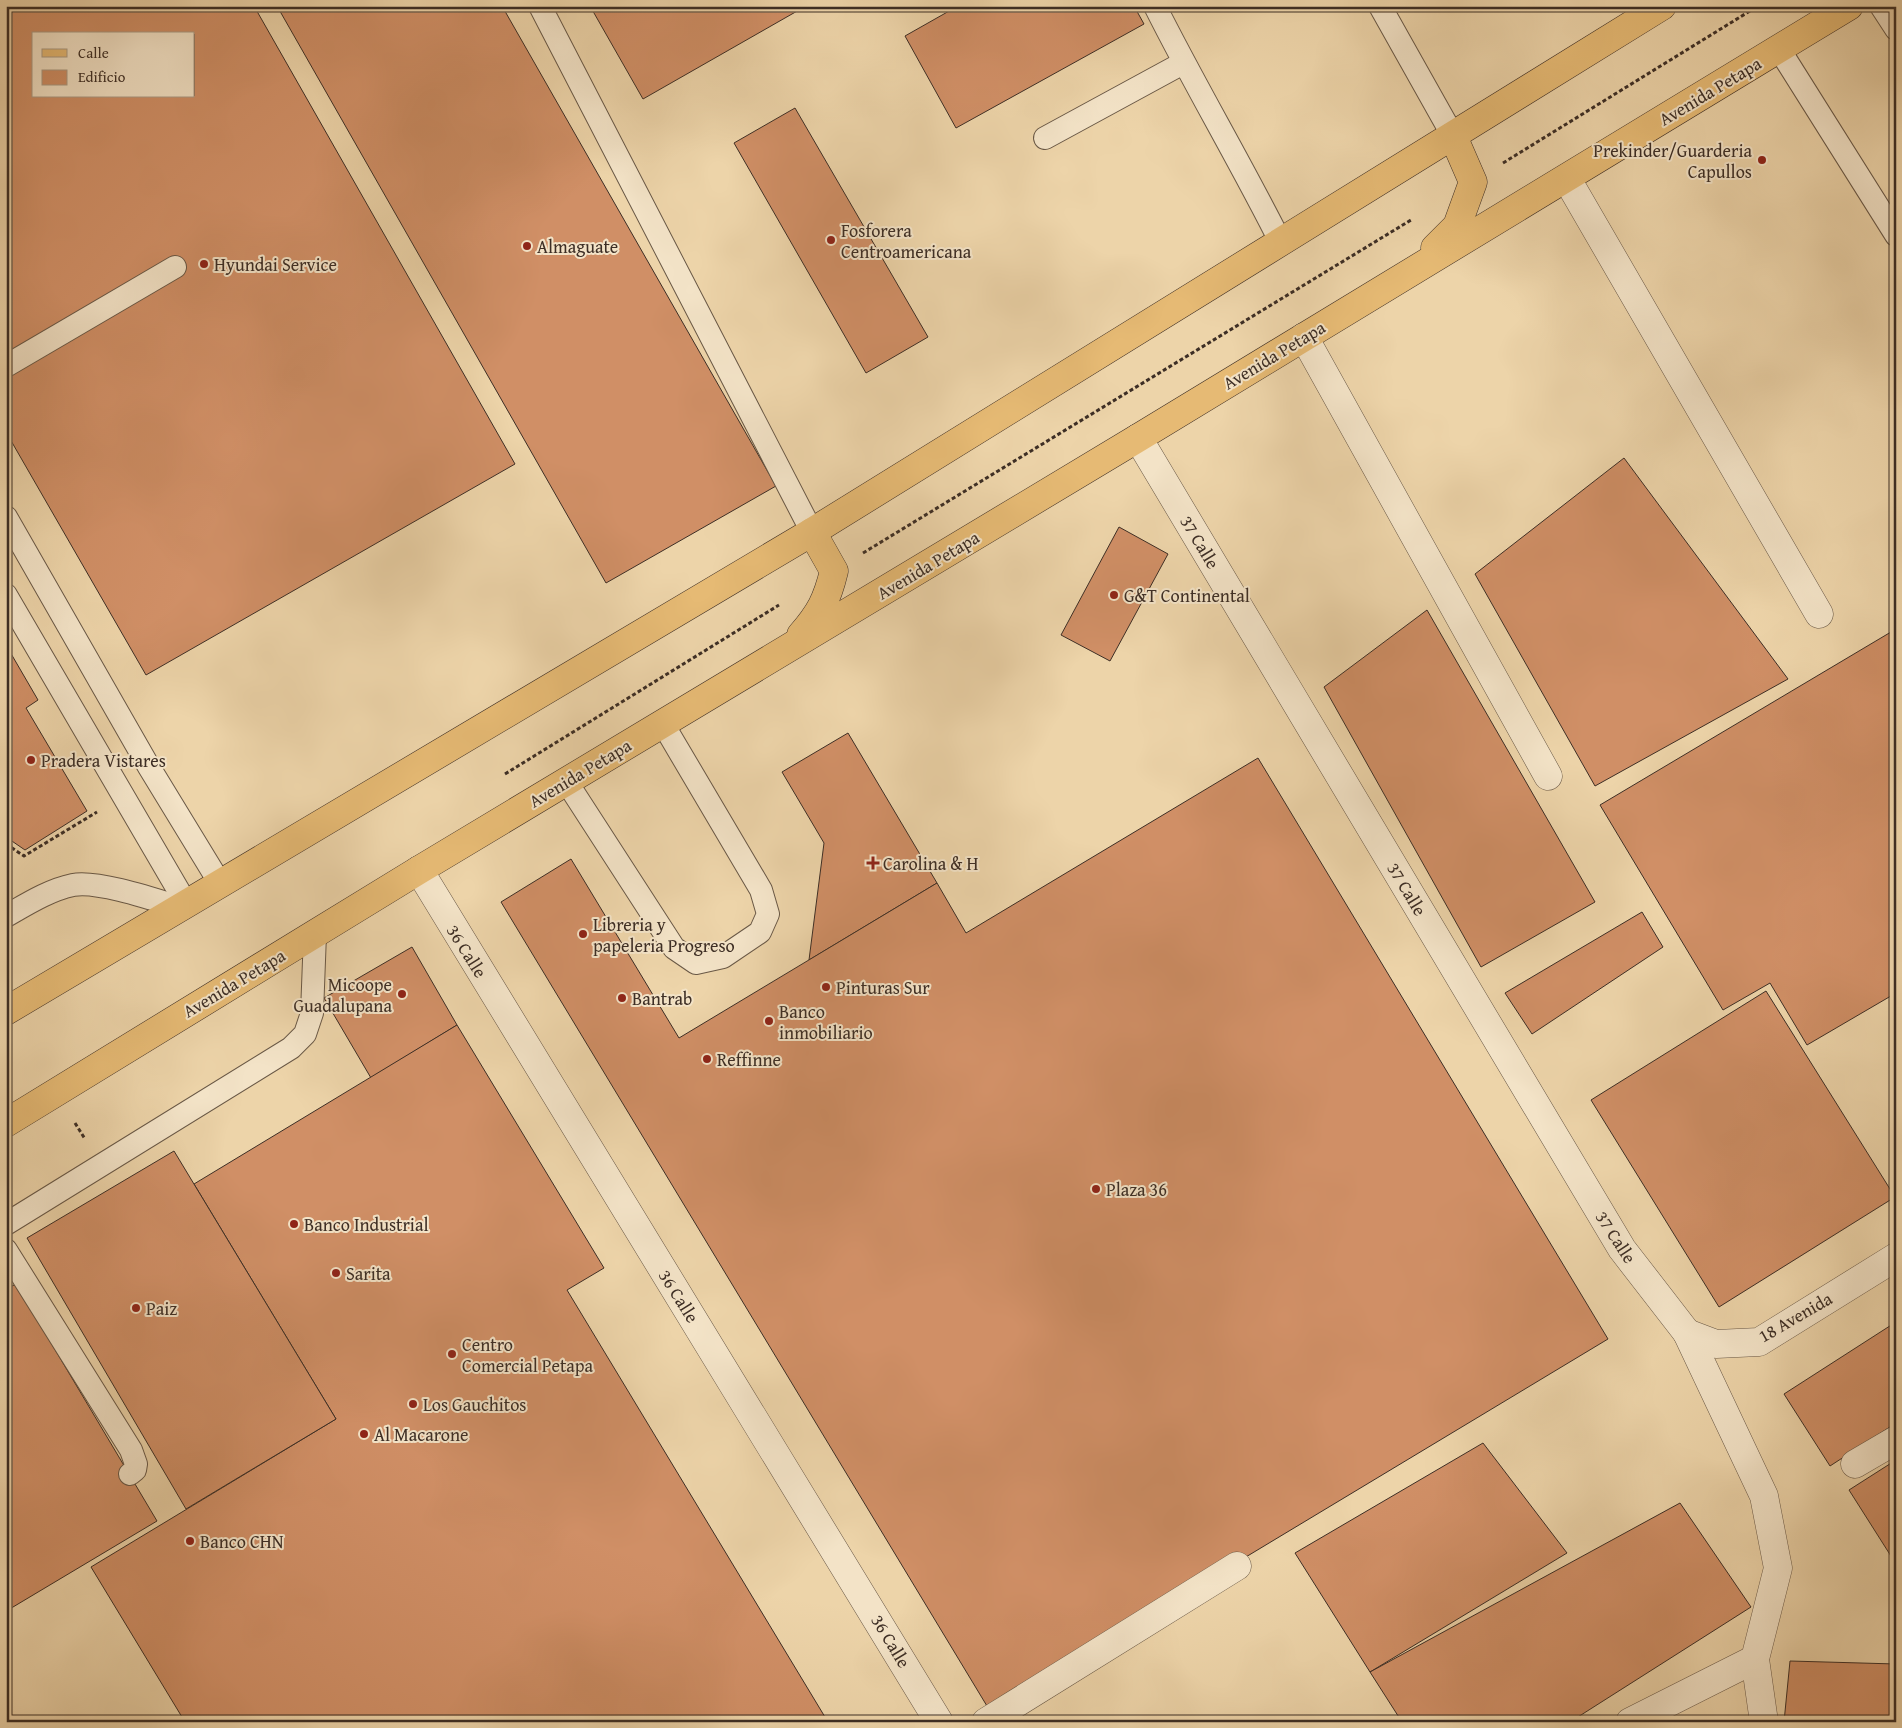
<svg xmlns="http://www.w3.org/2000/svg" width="1902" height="1728" font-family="'Gentium Book Plus',serif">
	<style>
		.building { fill: #d08f66; stroke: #3d2e25; fill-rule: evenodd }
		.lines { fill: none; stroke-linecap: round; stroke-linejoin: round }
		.lane-casing { stroke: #695846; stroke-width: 24 }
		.street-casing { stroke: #695846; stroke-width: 29 }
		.primary-casing { stroke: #3d2e25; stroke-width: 29 }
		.path { stroke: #3d2e25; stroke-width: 3; stroke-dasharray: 4 2.5; stroke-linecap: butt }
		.lane { stroke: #f3e3c7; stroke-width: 22 }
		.street { stroke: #f3e3c7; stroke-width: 28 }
		.primary { stroke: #e6ba74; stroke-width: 28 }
		.poi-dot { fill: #8f2418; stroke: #f3e3c7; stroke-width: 2 }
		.labels { text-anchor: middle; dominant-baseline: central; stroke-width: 4; stroke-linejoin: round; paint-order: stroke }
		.street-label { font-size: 18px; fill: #3d2e25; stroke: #f3e3c7 }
		.poi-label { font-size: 18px; fill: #3d2e25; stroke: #f3e3c7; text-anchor: start }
	</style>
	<rect width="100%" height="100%" fill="#edd4a9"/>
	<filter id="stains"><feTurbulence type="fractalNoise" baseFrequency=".004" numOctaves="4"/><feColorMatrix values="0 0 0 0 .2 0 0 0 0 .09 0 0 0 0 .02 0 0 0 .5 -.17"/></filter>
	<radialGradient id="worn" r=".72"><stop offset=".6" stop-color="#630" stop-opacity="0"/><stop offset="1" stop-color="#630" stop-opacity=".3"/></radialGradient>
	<g class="building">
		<path d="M6,6H254L515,464L146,675L6,432ZM34,34H194V96H34Z"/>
		<polygon points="277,6 502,6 776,486 606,583"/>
		<polygon points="590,6 806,6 643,99"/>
		<polygon points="958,6 1134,6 1144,24 956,128 905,36"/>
		<polygon points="795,108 928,337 866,373 734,143"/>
		<polygon points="1624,458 1788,679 1595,786 1475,574"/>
		<polygon points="1119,527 1168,554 1110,661 1061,635"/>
		<polygon points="1427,610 1595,902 1481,967 1324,687"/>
		<polygon points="1896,629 1896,993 1807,1045 1770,983 1723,1010 1600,805"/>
		<polygon points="6,645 38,700 26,708 87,811 25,850 6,837"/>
		<polygon points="848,733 937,883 809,960 824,843 782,772"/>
		<polygon points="1258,758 1608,1339 990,1711 501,902 571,859 679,1038 937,883 966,933"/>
		<polygon points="1642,912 1663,947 1532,1034 1505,993"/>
		<polygon points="412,947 457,1025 371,1078 324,998"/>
		<polygon points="1766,991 1895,1197 1719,1307 1591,1100"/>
		<polygon points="457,1025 604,1268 567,1290 828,1722 185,1722 91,1567 336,1419 194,1184"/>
		<polygon points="174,1151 336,1419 186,1509 27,1238"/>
		<polygon points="16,1284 157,1521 8,1610 6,1606 6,1289"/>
		<polygon points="1896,1322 1896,1423 1830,1466 1784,1394"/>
		<polygon points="1483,1443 1567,1553 1370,1672 1295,1553"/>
		<polygon points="1896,1460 1896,1564 1849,1490"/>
		<polygon points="1680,1503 1751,1607 1570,1722 1402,1722 1370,1672"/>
		<polygon points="1790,1661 1896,1664 1896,1716 1784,1722"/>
	</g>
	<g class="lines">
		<defs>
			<g id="lane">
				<polyline points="540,6 812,532"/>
				<path d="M1155,6C1195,86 1241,163 1281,243"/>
				<polyline points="1380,6 1453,136"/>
				<polyline points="1881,6 1896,29"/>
				<polyline points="1779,49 1896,235"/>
				<polyline points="1045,138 1183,63"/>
				<polyline points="6,366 175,267"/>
				<polyline points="6,517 149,767 221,885"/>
				<polyline points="6,595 187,905"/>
				<polyline points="566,781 674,948 696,963 723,957 760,932 768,914 761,890 663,724"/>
				<path d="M6,916C27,904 49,890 73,885C97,880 156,900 182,908"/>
				<polyline points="6,1224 291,1048 305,1034 312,1013 315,934"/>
				<polyline points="6,1250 131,1450 136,1464 135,1470 130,1474"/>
			</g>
			<g id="street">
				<polyline points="1567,179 1819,614"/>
				<polyline points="1304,337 1548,776"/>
				<polyline points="1138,438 1622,1249 1687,1333 1764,1496 1778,1568 1755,1659 1764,1722"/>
				<polyline points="419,870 939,1722"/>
				<polyline points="1687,1333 1716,1344 1759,1342 1896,1257"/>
				<polyline points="1855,1464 1896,1440"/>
				<polyline points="986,1722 1237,1566"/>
				<polyline points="1630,1722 1755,1659"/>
			</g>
			<g id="primary">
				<polyline points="1435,248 1457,226 1473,182 1453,136"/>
				<path d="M801,635C820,613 827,600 834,571L812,532"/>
				<polyline points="6,1011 812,532 1662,6"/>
				<polyline points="6,1123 419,870 1138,438 1849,6"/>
			</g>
		</defs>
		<use href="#lane" class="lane-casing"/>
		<use href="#street" class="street-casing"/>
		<use href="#primary" class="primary-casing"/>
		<g class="path">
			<polyline points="1503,163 1758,6"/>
			<polyline points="863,553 1411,220"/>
			<polyline points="505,774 779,605"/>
			<polyline points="6,844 24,856 97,812"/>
			<polyline points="75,1123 85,1139"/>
		</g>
		<use href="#lane" class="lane"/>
		<use href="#street" class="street"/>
		<use href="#primary" class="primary"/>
	</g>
	<g class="poi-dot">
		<circle cx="1762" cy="160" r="5"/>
		<circle cx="831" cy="240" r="5"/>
		<circle cx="527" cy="246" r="5"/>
		<circle cx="204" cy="264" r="5"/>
		<circle cx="1114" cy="595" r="5"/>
		<circle cx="31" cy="760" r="5"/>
		<path d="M870.5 855.5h5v5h5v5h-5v5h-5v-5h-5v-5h5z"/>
		<circle cx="583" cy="934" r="5"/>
		<circle cx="826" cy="987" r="5"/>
		<circle cx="402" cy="994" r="5"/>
		<circle cx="622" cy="998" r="5"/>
		<circle cx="769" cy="1021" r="5"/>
		<circle cx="707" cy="1059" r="5"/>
		<circle cx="1096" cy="1189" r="5"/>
		<circle cx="294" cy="1224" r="5"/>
		<circle cx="336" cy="1273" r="5"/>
		<circle cx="136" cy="1308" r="5"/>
		<circle cx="452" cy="1354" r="5"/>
		<circle cx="413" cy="1404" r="5"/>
		<circle cx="364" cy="1434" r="5"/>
		<circle cx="190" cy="1541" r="5"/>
	</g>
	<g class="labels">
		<g class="street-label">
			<text transform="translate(1710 91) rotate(-31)">Avenida Petapa</text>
			<text transform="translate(1274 355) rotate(-31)">Avenida Petapa</text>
			<text transform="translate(1200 542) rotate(59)">37 Calle</text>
			<text transform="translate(928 565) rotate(-31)">Avenida Petapa</text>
			<text transform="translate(580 773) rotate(-31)">Avenida Petapa</text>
			<text transform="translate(1407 889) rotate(59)">37 Calle</text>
			<text transform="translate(467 951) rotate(58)">36 Calle</text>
			<text transform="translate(234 983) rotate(-31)">Avenida Petapa</text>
			<text transform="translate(1616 1237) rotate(57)">37 Calle</text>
			<text transform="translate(679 1296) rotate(58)">36 Calle</text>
			<text transform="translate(1795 1317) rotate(-30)">18 Avenida</text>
			<text transform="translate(891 1641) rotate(59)">36 Calle</text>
		</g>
		<g class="poi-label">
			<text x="1752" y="150" text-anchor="end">Prekinder/Guarderia<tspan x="1752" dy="21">Capullos</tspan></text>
			<text x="841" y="230">Fosforera<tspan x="841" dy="21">Centroamericana</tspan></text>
			<text x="537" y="246">Almaguate</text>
			<text x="214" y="264">Hyundai Service</text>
			<text x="1124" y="595">G&amp;T Continental</text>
			<text x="41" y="760">Pradera Vistares</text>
			<text x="883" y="863">Carolina &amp; H</text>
			<text x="593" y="924">Libreria y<tspan x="593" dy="21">papeleria Progreso</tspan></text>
			<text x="392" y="984" text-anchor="end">Micoope<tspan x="392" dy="21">Guadalupana</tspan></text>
			<text x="836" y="987">Pinturas Sur</text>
			<text x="632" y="998">Bantrab</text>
			<text x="779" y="1011">Banco<tspan x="779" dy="21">inmobiliario</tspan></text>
			<text x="717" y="1059">Reffinne</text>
			<text x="1106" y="1189">Plaza 36</text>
			<text x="304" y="1224">Banco Industrial</text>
			<text x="346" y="1273">Sarita</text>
			<text x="146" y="1308">Paiz</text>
			<text x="462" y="1344">Centro<tspan x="462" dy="21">Comercial Petapa</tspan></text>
			<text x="423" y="1404">Los Gauchitos</text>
			<text x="374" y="1434">Al Macarone</text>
			<text x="200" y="1541">Banco CHN</text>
		</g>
	</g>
	<rect width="1902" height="1728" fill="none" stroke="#edd4a9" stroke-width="25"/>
	<rect x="8" y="8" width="1887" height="1713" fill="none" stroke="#3d2e25" stroke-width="2.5"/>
	<rect x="12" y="12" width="1877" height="1703" fill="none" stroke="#3d2e25"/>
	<rect x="32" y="32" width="162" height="65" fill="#f3e3c7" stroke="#aa9b86"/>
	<rect x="42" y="49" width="25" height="8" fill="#e6ba74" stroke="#aa9b86"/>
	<text x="78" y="58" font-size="15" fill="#3d2e25">Calle</text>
	<rect x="42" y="70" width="25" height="15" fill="#d08f66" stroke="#aa9b86"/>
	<text x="78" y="82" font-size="15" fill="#3d2e25">Edificio</text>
	<rect width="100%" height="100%" filter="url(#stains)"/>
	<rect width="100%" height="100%" fill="url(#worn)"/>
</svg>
